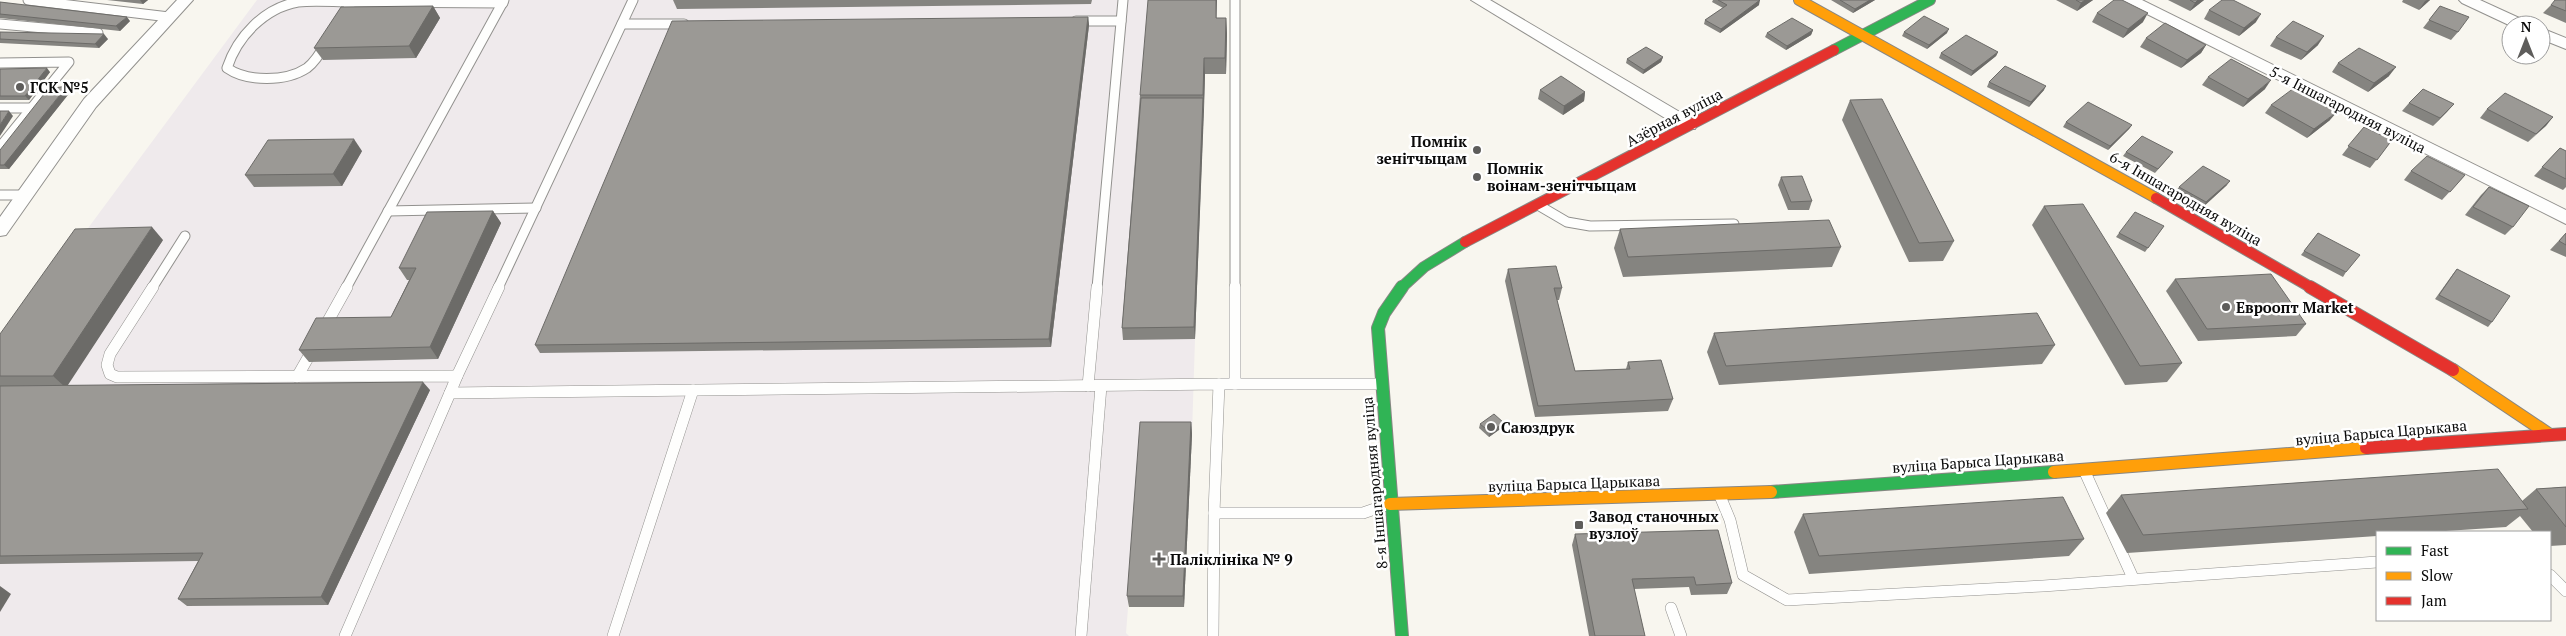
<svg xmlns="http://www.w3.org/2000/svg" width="2566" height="636" font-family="'PT Serif',serif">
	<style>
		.industrial { fill: #efeaec }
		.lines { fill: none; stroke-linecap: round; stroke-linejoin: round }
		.lane-far1-casing { stroke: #92918e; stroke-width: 11 }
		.lane-casing { stroke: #92918e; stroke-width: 12 }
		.street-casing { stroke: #92918e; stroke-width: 2 }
		.fast-far1-casing { stroke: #888784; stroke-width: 12 }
		.fast-casing { stroke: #888784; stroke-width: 14 }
		.slow-far1-casing { stroke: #888784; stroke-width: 12 }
		.slow-casing { stroke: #888784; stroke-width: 14 }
		.jam-far1-casing { stroke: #888784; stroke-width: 12 }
		.jam-casing { stroke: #888784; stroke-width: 14 }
		.lane-far1 { stroke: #fefefd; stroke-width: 9 }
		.lane { stroke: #fefefd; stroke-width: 11 }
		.street { fill: #fefefd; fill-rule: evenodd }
		.fast-far1 { stroke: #30b455; stroke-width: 10 }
		.fast { stroke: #30b455; stroke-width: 12 }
		.slow-far1 { stroke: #ff9f0a; stroke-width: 10 }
		.slow { stroke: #ff9f0a; stroke-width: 12 }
		.jam-far1 { stroke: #e5322d; stroke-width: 10 }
		.jam { stroke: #e5322d; stroke-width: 12 }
		.wall { fill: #858480 }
		.shaded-wall { fill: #6c6b68 }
		.building { fill: #9b9995; stroke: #6c6b68 }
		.poi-dot { fill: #5e5d5b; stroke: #fff; stroke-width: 2 }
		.labels { text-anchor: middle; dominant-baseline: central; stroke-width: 5; stroke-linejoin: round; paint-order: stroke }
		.poi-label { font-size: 15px; font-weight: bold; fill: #0b0b0b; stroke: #fff; text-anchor: start }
		.street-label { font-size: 15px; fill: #0b0b0b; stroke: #fff }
	</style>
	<rect width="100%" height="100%" fill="#f8f6ef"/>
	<polygon class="industrial" points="257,0 1151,0 1123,339 1195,339 1192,434 1142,434 1126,633 1129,636 0,636 0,347"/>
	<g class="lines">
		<defs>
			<g id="lane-far1">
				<polyline points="28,0 169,17"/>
				<polyline points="1235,0 1235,288"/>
				<polyline points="342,18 352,2 503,3"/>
				<polyline points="1076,21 1121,21"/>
				<polyline points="0,24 98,33"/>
				<polyline points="622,24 684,24"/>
				<path d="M326,43C321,52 315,62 307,68C286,82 247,82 227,68C237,37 264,8 298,2C315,0 334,2 352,2"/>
				<polyline points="0,63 69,62 0,147"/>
				<polyline points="0,108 32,108"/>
				<polyline points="0,195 25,195"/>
				<polyline points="1538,205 1567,222 1590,226 1734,224"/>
				<polyline points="388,211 536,208"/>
				<polyline points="152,288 185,236"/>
				<polyline points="346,288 504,0"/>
				<polyline points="498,288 633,0"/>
				<polyline points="1097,288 1123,0"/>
			</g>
			<g id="lane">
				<polyline points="153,287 110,354 107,365 110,374 117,377 457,376 450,393"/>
				<polyline points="1235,287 1235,384"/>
				<polyline points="323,330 347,287"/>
				<polyline points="457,376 499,287"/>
				<polyline points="297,377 313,349"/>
				<polyline points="1219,384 1381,384"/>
				<polyline points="1088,386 1097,287"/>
				<polyline points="2084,470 2133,578"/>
				<polyline points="1720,496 1730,520 1743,575 1787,600 2043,586 2377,562"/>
				<polyline points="1214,513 1363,513 1389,504"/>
				<polyline points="2550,575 2566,591"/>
				<polyline points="1671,608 1681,636"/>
				<polyline points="345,636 450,393 1219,384 1214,513 1213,636"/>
				<polyline points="613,636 693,390"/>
				<polyline points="1081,636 1101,386"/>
			</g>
			<g id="street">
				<polygon points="177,0 193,0 96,107 6,235 0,236 0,217 84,99"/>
				<polygon points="1471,0 1490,0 1695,121 1697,125 1695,129 1683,129"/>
				<polygon points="2122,0 2142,0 2566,210 2566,224 2125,3"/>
				<polygon points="2459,0 2480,0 2528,22 2531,25 2511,26 2462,3"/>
				<polygon points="2541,28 2566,38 2566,49 2541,39"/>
			</g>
			<g id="fast-far1">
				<polyline points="1834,50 1930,0"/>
				<polyline points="1401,288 1424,267 1465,242"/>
			</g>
			<g id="fast">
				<polyline points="1402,287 1384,313 1378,328 1402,636"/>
				<polyline points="1771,492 2054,472"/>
			</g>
			<polyline id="slow-far1" points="1799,0 2156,198"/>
			<g id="slow">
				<polyline points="2453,370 2550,435"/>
				<polyline points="2054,472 2366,448"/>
				<polyline points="1390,504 1771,492"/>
			</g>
			<g id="jam-far1">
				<polyline points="2156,198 2312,288"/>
				<polyline points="1465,242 1834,50"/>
			</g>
			<g id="jam">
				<polyline points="2310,287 2453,370"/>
				<polyline points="2366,448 2566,434"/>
			</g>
		</defs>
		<use href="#lane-far1" class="lane-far1-casing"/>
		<use href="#lane" class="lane-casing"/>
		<use href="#street" class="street-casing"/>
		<use href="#fast-far1" class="fast-far1-casing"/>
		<use href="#fast" class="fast-casing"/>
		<use href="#slow-far1" class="slow-far1-casing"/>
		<use href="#slow" class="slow-casing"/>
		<use href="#jam-far1" class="jam-far1-casing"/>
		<use href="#jam" class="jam-casing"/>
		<use href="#lane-far1" class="lane-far1"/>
		<use href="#lane" class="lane"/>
		<use href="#street" class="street"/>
		<use href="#fast-far1" class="fast-far1"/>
		<use href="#fast" class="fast"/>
		<use href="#slow-far1" class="slow-far1"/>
		<use href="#slow" class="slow"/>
		<use href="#jam-far1" class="jam-far1"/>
		<use href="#jam" class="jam"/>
	</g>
	<g class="wall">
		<polygon points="107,0 148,0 143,4"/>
		<polygon points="673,0 1092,0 1091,4 677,9"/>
		<polygon points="1713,0 1759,0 1759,5 1720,33 1704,24 1705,20 1723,8 1712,2"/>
		<polygon points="1831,0 1875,0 1853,13"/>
		<polygon points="2056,0 2093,0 2077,11"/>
		<polygon points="2168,0 2204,0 2190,11"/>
		<polygon points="2403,0 2430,0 2419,10 2402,2"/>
		<polygon points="2566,0 2566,23 2543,13 2551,5"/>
		<polygon points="0,2 130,21 120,31 0,18"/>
		<polygon points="433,6 440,18 416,58 323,60 314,48"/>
		<polygon points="2440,6 2458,32 2451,40 2423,28"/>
		<polygon points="2209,10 2256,22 2239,36 2204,19"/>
		<polygon points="2097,13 2143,22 2123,38 2092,22"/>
		<polygon points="1088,17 1089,25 1051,347 540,353 535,345"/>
		<polygon points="1217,18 1226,18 1227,34 1226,74 1205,74 1195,339 1123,340 1122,328 1140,95"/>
		<polygon points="1813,30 1811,35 1786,50 1765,37 1767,33"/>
		<polygon points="0,32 108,39 99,48 0,43"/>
		<polygon points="1904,32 1947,33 1927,49 1902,36"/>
		<polygon points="2276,37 2318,45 2301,60 2270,46"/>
		<polygon points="2146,38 2206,45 2201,53 2181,68 2140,47"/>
		<polygon points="1998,52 1996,56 1971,76 1939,58 1941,53"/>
		<polygon points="1663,57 1661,62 1643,74 1626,63 1627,59"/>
		<polygon points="2338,63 2389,76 2368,92 2332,72"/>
		<polygon points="0,69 50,72 29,100 0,100"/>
		<polygon points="2208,77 2265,89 2243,107 2202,85"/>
		<polygon points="1989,82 2044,90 2029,107 1987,87"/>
		<polygon points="1540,90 1585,92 1584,101 1563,115 1538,99"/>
		<polygon points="71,91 9,169 0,169 0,150"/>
		<polygon points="1850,100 1954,241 1943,261 1909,262 1842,120"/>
		<polygon points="2409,103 2454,104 2433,126 2402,111"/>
		<polygon points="2271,105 2330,120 2307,138 2265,113"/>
		<polygon points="2487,109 2553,117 2528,142 2480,118"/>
		<polygon points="2066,122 2132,125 2129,129 2108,150 2063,127"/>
		<polygon points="2364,127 2392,140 2370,168 2342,155"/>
		<polygon points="2560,148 2566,151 2566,187 2563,190 2534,176"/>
		<polygon points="362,151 342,186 254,187 245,175"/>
		<polygon points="2126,152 2170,156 2155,173 2123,156"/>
		<polygon points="2411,171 2465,175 2442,200 2404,180"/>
		<polygon points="1781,177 1812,201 1809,210 1788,210 1778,185"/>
		<polygon points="2227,185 2203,207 2176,191 2179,187"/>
		<polygon points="2489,187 2513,227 2505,235 2465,215 2481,195"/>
		<polygon points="2044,206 2182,363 2167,382 2125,385 2032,225"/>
		<polygon points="493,211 501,223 438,359 309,362 299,350 391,317 409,280 407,280 399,268"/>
		<polygon points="2164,226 2145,252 2116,237 2119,233"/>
		<polygon points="1620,229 1841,247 1832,267 1623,277 1614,248"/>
		<polygon points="2318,233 2346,272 2343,277 2301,255"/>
		<polygon points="2566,233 2566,257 2550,250"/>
		<polygon points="163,240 67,385 430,390 328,605 187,606 178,599 198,561 0,564 0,334"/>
		<polygon points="1508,269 1562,288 1559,300 1557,300 1575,371 1626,369 1628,362 1673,399 1668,411 1535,417 1505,281"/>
		<polygon points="2457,269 2492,322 2488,327 2435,299 2453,274"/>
		<polygon points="2175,279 2306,324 2296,336 2198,341 2166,291"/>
		<polygon points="1714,333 2055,345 2042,364 1719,385 1707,352"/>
		<polygon points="1191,422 1192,434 1184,607 1129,607 1127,596"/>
		<polygon points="1480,424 1503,427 1489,437 1479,428"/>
		<polygon points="2566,487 2566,545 2550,546 2550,532 2533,532 2520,516 2506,527 2431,532 2377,532 2377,536 2127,553 2106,513 2121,495 2522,501 2536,489"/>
		<polygon points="1803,514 2084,539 2069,556 1809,574 1794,532"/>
		<polygon points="1575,534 1732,583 1727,594 1691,595 1689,587 1634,589 1645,636 1589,636 1572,545"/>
	</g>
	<g class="shaded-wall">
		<polygon points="140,0 148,0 143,4"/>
		<polygon points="1216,0 1217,0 1216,34"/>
		<polygon points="1760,0 1759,5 1720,33 1721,29"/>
		<polygon points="1870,0 1875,0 1853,13 1855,9"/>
		<polygon points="2085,0 2093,0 2077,11 2081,3"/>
		<polygon points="2198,0 2204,0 2190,11 2195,3"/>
		<polygon points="2427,0 2430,0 2419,10 2425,1"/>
		<polygon points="433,6 440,18 416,58 409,46"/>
		<polygon points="2148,13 2143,22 2123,38 2128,29"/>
		<polygon points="2261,14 2256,22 2239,36 2244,28"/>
		<polygon points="127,17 130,21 120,31 116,26"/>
		<polygon points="1088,17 1089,25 1051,347 1049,339"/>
		<polygon points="1226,18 1227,34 1226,74 1225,58"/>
		<polygon points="1949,29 1947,33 1927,49 1929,45"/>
		<polygon points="1813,30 1811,35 1786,50 1787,46"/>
		<polygon points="104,34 108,39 99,48 95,44"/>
		<polygon points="2324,36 2318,45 2301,60 2307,52"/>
		<polygon points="2206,45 2201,53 2181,68 2187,60"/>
		<polygon points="1998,52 1996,56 1971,76 1973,71"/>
		<polygon points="1663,57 1661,62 1643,74 1644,70"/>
		<polygon points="1204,58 1205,74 1204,110 1203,95"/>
		<polygon points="2396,67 2389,76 2368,92 2374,83"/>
		<polygon points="47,68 50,72 29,100 25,96"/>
		<polygon points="2271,80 2265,89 2243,107 2248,99"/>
		<polygon points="67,86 71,91 9,169 4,165"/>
		<polygon points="2046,86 2044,90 2029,107 2031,102"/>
		<polygon points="1585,92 1584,101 1563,115 1564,106"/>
		<polygon points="1203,98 1204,110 1195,339 1194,327"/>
		<polygon points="2454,104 2447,112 2433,126 2440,118"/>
		<polygon points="9,111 13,116 0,136 0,125"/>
		<polygon points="2337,112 2330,120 2307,138 2314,129"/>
		<polygon points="2553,117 2546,126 2528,142"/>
		<polygon points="2132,125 2129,129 2108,150 2110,146"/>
		<polygon points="354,139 362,151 342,186 333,174"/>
		<polygon points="2230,181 2227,185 2203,207 2206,202"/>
		<polygon points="493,211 501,223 438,359 430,347"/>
		<polygon points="152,227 163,240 66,388 53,376"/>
		<polygon points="423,382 430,390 328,605 321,597"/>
		<polygon points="1191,422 1192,434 1184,607 1183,596"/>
		<polygon points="1504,423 1503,427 1489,437 1490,432"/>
		<polygon points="0,586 11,594 0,612"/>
	</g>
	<g class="building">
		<polygon points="1148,0 1216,0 1216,18 1226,18 1225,58 1204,58 1203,95 1140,95"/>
		<polygon points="1718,0 1760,0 1721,29 1705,20 1727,5"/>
		<polygon points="1840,0 1870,0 1855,9"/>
		<polygon points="2076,0 2085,0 2081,3"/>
		<polygon points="2114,0 2122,0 2148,13 2128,29 2097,13"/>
		<polygon points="2190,0 2198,0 2195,3"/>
		<polygon points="2222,0 2233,0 2261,14 2244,28 2209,10"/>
		<polygon points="2555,0 2566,0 2566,11 2551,5"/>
		<polygon points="0,2 127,17 116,26 0,14"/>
		<polygon points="433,6 409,46 314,48 341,7"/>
		<polygon points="2440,6 2469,17 2458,32 2429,20"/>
		<polygon points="1924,16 1949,29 1929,45 1904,32"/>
		<polygon points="1088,17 1049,339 535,345 672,21"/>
		<polygon points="1792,18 1813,30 1787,46 1767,33"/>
		<polygon points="2293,21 2324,36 2307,52 2276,37"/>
		<polygon points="2165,23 2206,45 2187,60 2146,38"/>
		<polygon points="0,32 104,34 95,44 0,39"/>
		<polygon points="1966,35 1998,52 1973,71 1941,53"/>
		<polygon points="1646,47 1663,57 1644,70 1627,59"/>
		<polygon points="2359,48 2396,67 2374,83 2338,63"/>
		<polygon points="2231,59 2271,80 2248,99 2208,77"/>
		<polygon points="2005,66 2046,86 2031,102 1989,82"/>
		<polygon points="47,68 25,96 0,96 0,69"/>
		<polygon points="1561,76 1585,92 1564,106 1540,90"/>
		<polygon points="67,86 4,165 0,165 0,150 48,89"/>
		<polygon points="2294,88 2337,112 2314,129 2271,105"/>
		<polygon points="2423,89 2454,104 2440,118 2409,103"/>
		<polygon points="2505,93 2553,117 2536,134 2487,109"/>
		<polygon points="1141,98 1203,98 1194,327 1122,328"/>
		<polygon points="1882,99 1954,241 1919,243 1850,100"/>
		<polygon points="2088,102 2132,125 2110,146 2066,122"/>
		<polygon points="0,111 9,111 0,125"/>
		<polygon points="2364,127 2392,140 2377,160 2348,146"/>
		<polygon points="2142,136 2173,152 2158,169 2126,152"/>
		<polygon points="354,139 333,174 245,175 268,140"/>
		<polygon points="2560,148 2566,151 2566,179 2542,167"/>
		<polygon points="2427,156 2465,175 2450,192 2411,171"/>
		<polygon points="2203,166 2230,181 2206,202 2179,187"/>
		<polygon points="1802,176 1812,201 1791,202 1781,177"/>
		<polygon points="2489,187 2529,206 2513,227 2473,207"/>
		<polygon points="2083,204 2182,363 2140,366 2044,206"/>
		<polygon points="493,211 430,347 299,350 316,318 391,317 416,268 399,268 427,212"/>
		<polygon points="2135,212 2164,226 2148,248 2119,233"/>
		<polygon points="1829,220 1841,247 1628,257 1620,229"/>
		<polygon points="152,227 53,376 0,376 0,334 75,229"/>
		<polygon points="2318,233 2360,255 2346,272 2304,251"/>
		<polygon points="2566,233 2566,245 2559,241"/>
		<polygon points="1556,266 1562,288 1554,288 1575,371 1630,369 1628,362 1661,360 1673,399 1538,406 1508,269"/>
		<polygon points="2457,269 2510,296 2492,322 2439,295"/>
		<polygon points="2271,274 2306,324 2207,329 2175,279"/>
		<polygon points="2037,313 2055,345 1726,366 1714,333"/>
		<polygon points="423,382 321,597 178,599 203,553 0,556 0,386"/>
		<polygon points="1494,414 1504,423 1490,432 1480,424"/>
		<polygon points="1140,422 1191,422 1183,596 1127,596"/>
		<polygon points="2498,469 2528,509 2143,535 2121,495"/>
		<polygon points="2566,487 2566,527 2536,489"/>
		<polygon points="2063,497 2084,539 1819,556 1803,514"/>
		<polygon points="1718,530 1732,583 1696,585 1694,577 1632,579 1645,636 1595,636 1575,534"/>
	</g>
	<g class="poi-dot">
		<circle cx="20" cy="87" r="5"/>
		<circle cx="1477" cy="150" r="5"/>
		<circle cx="1477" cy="177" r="5"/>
		<circle cx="2226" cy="307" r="5"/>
		<circle cx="1491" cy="427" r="5"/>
		<rect x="1574" y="520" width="10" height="10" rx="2.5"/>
		<path d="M1156.5 551.5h5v5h5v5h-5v5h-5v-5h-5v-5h5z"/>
	</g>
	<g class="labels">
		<g class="poi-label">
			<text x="30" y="87">ГСК №5</text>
			<text x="1467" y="141" text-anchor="end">Помнік<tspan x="1467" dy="17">зенітчыцам</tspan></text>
			<text x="1487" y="168">Помнік<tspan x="1487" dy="17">воінам-зенітчыцам</tspan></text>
			<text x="2236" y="307">Евроопт Market</text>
			<text x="1501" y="427">Саюздрук</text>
			<text x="1589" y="516">Завод станочных<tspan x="1589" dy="17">вузлоў</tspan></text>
			<text x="1170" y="559">Паліклініка № 9</text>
		</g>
		<g class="street-label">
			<text transform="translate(2348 109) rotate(27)">5-я Іншагародняя вуліца</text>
			<text transform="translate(1674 117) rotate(-28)">Азёрная вуліца</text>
			<text transform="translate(2186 198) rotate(30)">6-я Іншагародняя вуліца</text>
			<text transform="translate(2381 432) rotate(-5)">вуліца Барыса Царыкава</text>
			<text transform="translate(1978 461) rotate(-4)">вуліца Барыса Царыкава</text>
			<text transform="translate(1374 483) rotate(-95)">8-я Іншагародняя вуліца</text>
			<text transform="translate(1574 483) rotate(-2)">вуліца Барыса Царыкава</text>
		</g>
	</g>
	<rect x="2376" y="531" width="175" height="90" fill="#ffffff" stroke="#9d9d9d"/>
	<rect x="2386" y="547" width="25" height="8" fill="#30b455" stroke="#9d9d9d"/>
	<text x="2421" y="556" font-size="15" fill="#0b0b0b">Fast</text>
	<rect x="2386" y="572" width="25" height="8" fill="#ff9f0a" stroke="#9d9d9d"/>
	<text x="2421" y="581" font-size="15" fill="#0b0b0b">Slow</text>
	<rect x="2386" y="597" width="25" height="8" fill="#e5322d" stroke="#9d9d9d"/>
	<text x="2421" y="606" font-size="15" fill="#0b0b0b">Jam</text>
	<g transform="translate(2526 40)"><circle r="24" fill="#ffffff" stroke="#9d9d9d"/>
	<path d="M0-4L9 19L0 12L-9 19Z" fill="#5e5d5b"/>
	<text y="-8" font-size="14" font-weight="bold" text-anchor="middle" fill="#0b0b0b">N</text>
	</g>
</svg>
